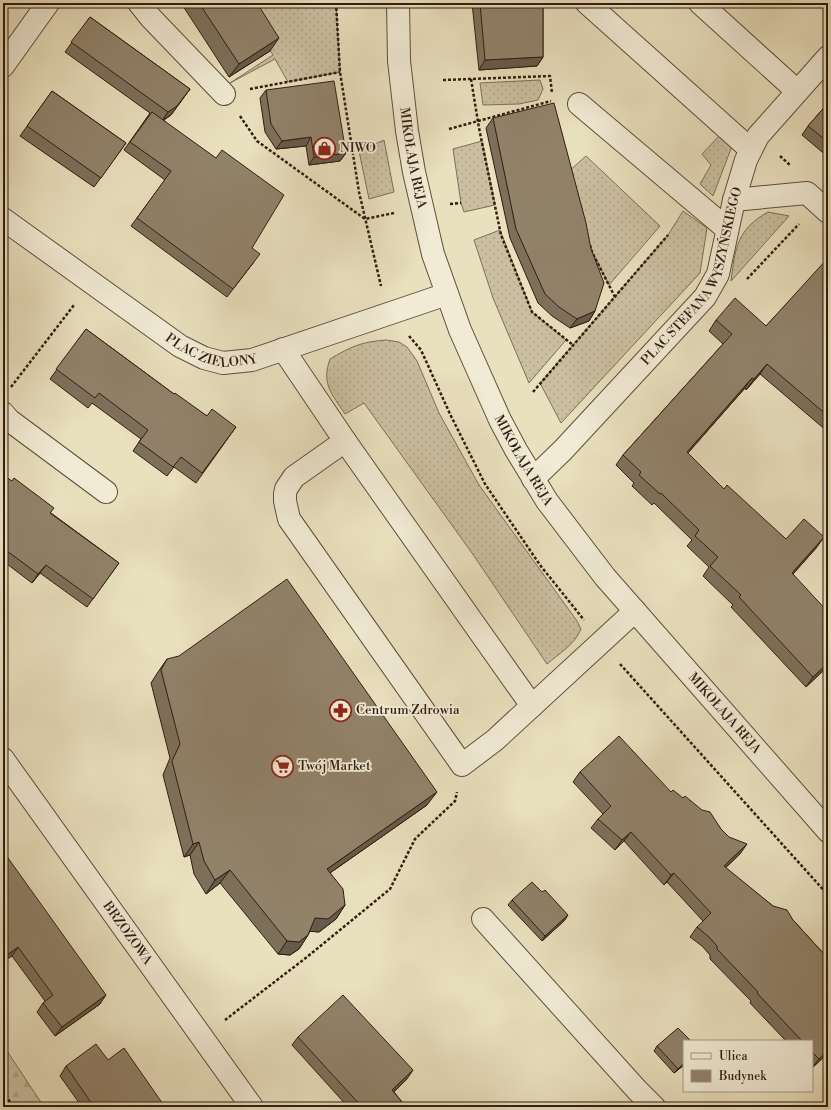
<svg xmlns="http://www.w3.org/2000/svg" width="831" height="1110" font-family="'Libre Bodoni',serif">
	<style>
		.grass { fill: url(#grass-dots); stroke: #7e6e58 }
		.forest { fill: url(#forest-firs); stroke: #7e6e58 }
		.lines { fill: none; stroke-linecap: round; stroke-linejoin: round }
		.minor-casing { stroke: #5f4d3c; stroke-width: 24 }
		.path { stroke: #311c10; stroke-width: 2.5; stroke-dasharray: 3 2; stroke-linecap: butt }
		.minor { stroke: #f1ebd5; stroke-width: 22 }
		.wall { fill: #7d705b; stroke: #311c10 }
		.shaded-wall { fill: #665b4a; stroke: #311c10 }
		.building { fill: #91826a; stroke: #311c10 }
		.labels { text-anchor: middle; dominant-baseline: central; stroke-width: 3.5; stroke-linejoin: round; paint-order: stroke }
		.poi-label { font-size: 13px; fill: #311c10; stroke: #f1ebd5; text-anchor: start }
		.street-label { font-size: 13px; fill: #311c10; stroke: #f1ebd5 }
	</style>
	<defs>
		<pattern id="grass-dots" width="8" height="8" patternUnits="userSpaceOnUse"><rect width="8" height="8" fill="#cabfa0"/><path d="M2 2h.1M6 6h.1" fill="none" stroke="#aea489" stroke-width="1.8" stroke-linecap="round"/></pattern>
		<pattern id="forest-firs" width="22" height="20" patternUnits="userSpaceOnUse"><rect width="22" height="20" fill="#cabfa0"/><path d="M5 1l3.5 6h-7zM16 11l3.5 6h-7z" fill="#aea489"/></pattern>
	</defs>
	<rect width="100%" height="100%" fill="#e9e0be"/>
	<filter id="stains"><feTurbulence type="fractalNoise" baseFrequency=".005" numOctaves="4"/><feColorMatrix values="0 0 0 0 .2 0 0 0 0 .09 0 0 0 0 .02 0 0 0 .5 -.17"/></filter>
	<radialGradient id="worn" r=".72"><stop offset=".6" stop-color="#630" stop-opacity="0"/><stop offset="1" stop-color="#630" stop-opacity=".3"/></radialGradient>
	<g class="grass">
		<polygon points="240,3 336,3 340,72 288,82 275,59 230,83 273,55"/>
		<polygon points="540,80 543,89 538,100 519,104 483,105 480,83"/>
		<polygon points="721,134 732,146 713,196 700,184 711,165 702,154"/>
		<polygon points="384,140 394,192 369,199 359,151"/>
		<polygon points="482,141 495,205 464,212 461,203 453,149"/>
		<polygon points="586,156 660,226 609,285 592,252 568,172"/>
		<polygon points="683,211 707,228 700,273 561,423 540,383 668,235"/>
		<path d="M768,212L789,216L731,281C735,249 737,229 768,212Z"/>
		<polygon points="500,230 532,312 566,340 529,383 493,298 474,240"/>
		<path d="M386,340L399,342L407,347L417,361L439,413L479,485L577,621L581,629C575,644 559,654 547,664L472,553L364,403L345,414C332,394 321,384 330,359C352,346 361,342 386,340Z"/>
	</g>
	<polygon class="forest" points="3,1045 44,1107 3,1107"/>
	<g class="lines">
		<defs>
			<g id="minor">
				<polyline points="139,3 151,18 224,94"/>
				<path id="s1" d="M398,3L399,61L407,131L414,172L433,254L460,330L500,420L516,450L547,501L605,577L828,831"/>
				<polyline points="587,3 751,150"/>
				<polyline points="700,3 797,91"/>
				<polyline points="3,66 48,3"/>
				<polyline points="579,104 727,229"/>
				<polyline points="734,200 807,193 828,212"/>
				<path id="s2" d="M3,219L180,346L204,358L223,363L252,360L447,294"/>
				<polyline points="283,349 345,441 532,706"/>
				<polyline points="3,413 9,420 106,492"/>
				<polyline points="345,441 294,477 286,489 285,494 285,501 289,519 462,765 495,740 635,611"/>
				<path id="s3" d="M533,479L563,450L705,297L718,274L734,200L746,160L758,136L828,57"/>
				<path id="s4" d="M3,759L252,1107"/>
				<polyline points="483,919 637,1090 654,1107"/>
			</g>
		</defs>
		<use href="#minor" class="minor-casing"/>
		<g class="path">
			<polyline points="336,3 340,72 359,192 381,286"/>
			<polyline points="471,79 479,128 501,235 532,312 573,345"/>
			<polyline points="443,80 550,76 552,93"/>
			<polyline points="250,89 340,72"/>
			<polyline points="240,116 257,141 365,219 394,213"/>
			<polyline points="449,129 551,101"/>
			<polyline points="780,156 791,166"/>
			<polyline points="450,204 461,203"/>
			<polyline points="590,245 592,252 615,297"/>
			<polyline points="747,279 799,224"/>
			<polyline points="409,336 421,350 450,414 485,484 540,565 584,620"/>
			<polyline points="11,387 74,305"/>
			<polyline points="533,392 668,235"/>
			<polyline points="620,664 828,895"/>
			<polyline points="225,1020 307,957 390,889 415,839 455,801 457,792"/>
			<polyline points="3,1091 13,1107"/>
		</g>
		<use href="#minor" class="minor"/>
	</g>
	<g class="wall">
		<polygon points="181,3 257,3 270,51 229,77"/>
		<polygon points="472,3 543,3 543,57 537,66 479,70"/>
		<polygon points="90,17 190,89 171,115 164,120 252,248 254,262 227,297 131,226 165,180 124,150 150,113 65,52"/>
		<polygon points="266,90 346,153 340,161 309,165 306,146 276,149 265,132 260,98"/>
		<polygon points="52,91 126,143 94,187 20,136"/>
		<polygon points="828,103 828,157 802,135 808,126"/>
		<polygon points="493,118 595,311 589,321 570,328 552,316 538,303 510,238 486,128"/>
		<polygon points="828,260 828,432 760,374 746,390 745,388 688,453 724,489 786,539 817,547 793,574 828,666 806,687 731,607 733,605 703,576 709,567 687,546 692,540 654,503 652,505 632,486 634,483 616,465 623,455 723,344 709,331 716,320 766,326"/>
		<polygon points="86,329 174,394 207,416 236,427 196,483 174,467 167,476 133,451 141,439 92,403 88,408 50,379"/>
		<polygon points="3,475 51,513 119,563 87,607 40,573 32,583 3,561"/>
		<polygon points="167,659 427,805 330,873 345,905 336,919 319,932 310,931 308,935 299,949 290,955 278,954 220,883 206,894 194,874 190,855 184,857 163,775 170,758 151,683 158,672"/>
		<polygon points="580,772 671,792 721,829 740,854 725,868 773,906 793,920 824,954 828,956 828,973 826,975 828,977 828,1053 812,1068 812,1041 786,1041 750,1003 751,1001 710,959 710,955 702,946 690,937 697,927 703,921 667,882 664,885 624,841 615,850 591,828 598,819 603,814 573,782"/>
		<polygon points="3,851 100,1004 55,1036 37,1012 43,1003 45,1001 12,956"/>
		<polygon points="512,900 565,920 542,941 508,905"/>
		<polygon points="298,1037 407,1079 394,1092 406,1107 348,1107 292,1045"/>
		<polygon points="684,1041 684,1065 674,1073 654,1051 657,1046"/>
		<polygon points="108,1060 165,1107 82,1107 60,1076 66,1066"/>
	</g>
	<g class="shaded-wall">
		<polygon points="279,38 270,51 229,77 239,64"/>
		<polygon points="543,57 537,66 479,70 485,60"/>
		<polygon points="190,89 171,115 162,121 168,112"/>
		<polygon points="311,137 306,146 276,149 282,141"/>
		<polygon points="346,153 340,161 309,165 314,157"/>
		<polygon points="595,311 589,321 570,328 577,319"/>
		<polygon points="767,364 760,374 746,390 754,379"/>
		<polygon points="752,378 745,388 679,463 687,452"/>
		<polygon points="824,537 817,547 784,584 792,573"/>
		<polygon points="46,565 40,573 32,583 38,574"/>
		<polygon points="828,663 828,666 806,687 813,677"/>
		<polygon points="437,792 427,805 317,882 327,869"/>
		<polygon points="631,832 624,841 615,850 622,840"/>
		<polygon points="199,842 190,855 184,857 193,844"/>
		<polygon points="747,844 740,854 717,876 724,866"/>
		<polygon points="230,870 220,883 206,894 215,880"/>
		<polygon points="674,873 667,882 664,885 671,875"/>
		<polygon points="345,905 336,919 319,932 305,931 315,918"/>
		<polygon points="568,915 565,920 542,941 545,936"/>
		<polygon points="308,935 299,949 290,955 278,954 287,941"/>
		<polygon points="18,947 12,956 3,962 3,958"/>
		<polygon points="828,970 828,973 818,983 824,974"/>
		<polygon points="106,995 100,1004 55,1036 62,1027"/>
		<polygon points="828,1050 828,1053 812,1068 819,1059"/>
		<polygon points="684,1063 684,1065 674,1073"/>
		<polygon points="413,1070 407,1079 386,1099 392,1090"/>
	</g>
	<g class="building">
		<polygon points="199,3 257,3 279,38 239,64"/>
		<polygon points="480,3 543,3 543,57 485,60"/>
		<polygon points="90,17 190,89 177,106 168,112 71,42"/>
		<polygon points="334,81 346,153 314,157 311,137 282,141 271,124 266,90"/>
		<polygon points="52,91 126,143 101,178 27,126"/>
		<polygon points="554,103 586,223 591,249 604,283 595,311 577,319 559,307 545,294 516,229 493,118"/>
		<polygon points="828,103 828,142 808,126"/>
		<polygon points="152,112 216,158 222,150 284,195 252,248 260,254 233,289 137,218 171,171 130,142"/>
		<polygon points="827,259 828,260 828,416 767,364 754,379 752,378 687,452 724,489 727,485 786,539 804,519 824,537 792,573 828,612 828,663 813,677 739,597 741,595 710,566 718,557 695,536 699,530 661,493 660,494 639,475 641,472 623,455 732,334 716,320 735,298 766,326"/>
		<polygon points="86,329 174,394 175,393 207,416 212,409 236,427 202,473 181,457 173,467 139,442 148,430 99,393 95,398 56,369"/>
		<polygon points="3,475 12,481 14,478 54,508 50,513 119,563 93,599 46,565 38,574 3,548"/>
		<polygon points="287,579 437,792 327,869 343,889 345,905 328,919 315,918 308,935 299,942 287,941 230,870 215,880 204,861 199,842 193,844 172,761 180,744 161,670 167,659 179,656"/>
		<polygon points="619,736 671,792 673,790 683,798 685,796 702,810 710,812 721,829 729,837 747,844 724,866 773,906 787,910 793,920 824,954 828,956 828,970 824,974 828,977 828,1050 819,1059 812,1052 812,1041 802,1041 757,993 758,992 717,949 717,946 709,937 697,927 711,913 674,873 671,875 631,832 622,840 598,819 611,806 580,772"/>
		<polygon points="3,851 106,995 62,1027 43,1003 53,995 18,947 3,958"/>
		<polygon points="532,882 542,892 545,890 568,915 545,936 512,900"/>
		<polygon points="343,995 413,1070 392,1090 406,1107 362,1107 298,1037"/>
		<polygon points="678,1028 691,1041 684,1041 684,1063 678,1069 657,1046"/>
		<polygon points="96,1044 108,1060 124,1048 165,1107 94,1107 66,1066"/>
	</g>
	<defs>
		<symbol id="shop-ring" viewBox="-11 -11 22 22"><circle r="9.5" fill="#f1ebd5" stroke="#8f2418" stroke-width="1.5"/><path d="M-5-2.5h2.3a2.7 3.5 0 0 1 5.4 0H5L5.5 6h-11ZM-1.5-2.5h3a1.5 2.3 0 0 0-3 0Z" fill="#8f2418"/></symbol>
		<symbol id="pharmacy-ring" viewBox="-11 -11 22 22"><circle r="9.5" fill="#f1ebd5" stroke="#8f2418" stroke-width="1.5"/><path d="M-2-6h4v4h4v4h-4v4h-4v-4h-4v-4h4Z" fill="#8f2418"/></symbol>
		<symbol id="supermarket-ring" viewBox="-11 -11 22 22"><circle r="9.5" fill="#f1ebd5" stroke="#8f2418" stroke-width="1.5"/><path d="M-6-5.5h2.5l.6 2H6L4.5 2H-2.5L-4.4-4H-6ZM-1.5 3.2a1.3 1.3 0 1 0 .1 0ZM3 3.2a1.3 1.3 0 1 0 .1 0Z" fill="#8f2418"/></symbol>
	</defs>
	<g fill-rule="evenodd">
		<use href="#shop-ring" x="312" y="136" width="25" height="25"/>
		<use href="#pharmacy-ring" x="328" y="698" width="25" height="25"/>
		<use href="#supermarket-ring" x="270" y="754" width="25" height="25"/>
	</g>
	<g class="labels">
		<g class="poi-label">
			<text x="340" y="148">NIWO</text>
			<text x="356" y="710">Centrum Zdrowia</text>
			<text x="298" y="766">Twój Market</text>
		</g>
		<g class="street-label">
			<text stroke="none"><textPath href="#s1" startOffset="156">MIKOŁAJA REJA</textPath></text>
			<text stroke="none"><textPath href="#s3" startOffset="263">PLAC STEFANA WYSZYŃSKIEGO</textPath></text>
			<text stroke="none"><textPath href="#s2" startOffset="250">PLAC ZIELONY</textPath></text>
			<text stroke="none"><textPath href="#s1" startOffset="480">MIKOŁAJA REJA</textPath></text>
			<text stroke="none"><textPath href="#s1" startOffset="804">MIKOŁAJA REJA</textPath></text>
			<text stroke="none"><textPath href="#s4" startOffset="214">BRZOZOWA</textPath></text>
		</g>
	</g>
	<rect width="831" height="1110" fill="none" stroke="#e9e0be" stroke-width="16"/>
	<rect x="4" y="4" width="823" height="1102" fill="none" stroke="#311c10" stroke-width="2"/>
	<rect x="8" y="8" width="815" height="1094" fill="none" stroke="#311c10"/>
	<rect x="683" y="1040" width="130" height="52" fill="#f1ebd5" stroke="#a49886"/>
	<rect x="691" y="1053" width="20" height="6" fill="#f1ebd5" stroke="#a49886"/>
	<text x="719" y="1060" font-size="12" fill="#311c10">Ulica</text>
	<rect x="691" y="1070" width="20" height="12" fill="#91826a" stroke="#a49886"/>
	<text x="719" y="1080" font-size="12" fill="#311c10">Budynek</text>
	<rect width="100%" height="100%" filter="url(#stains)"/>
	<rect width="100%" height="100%" fill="url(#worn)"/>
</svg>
